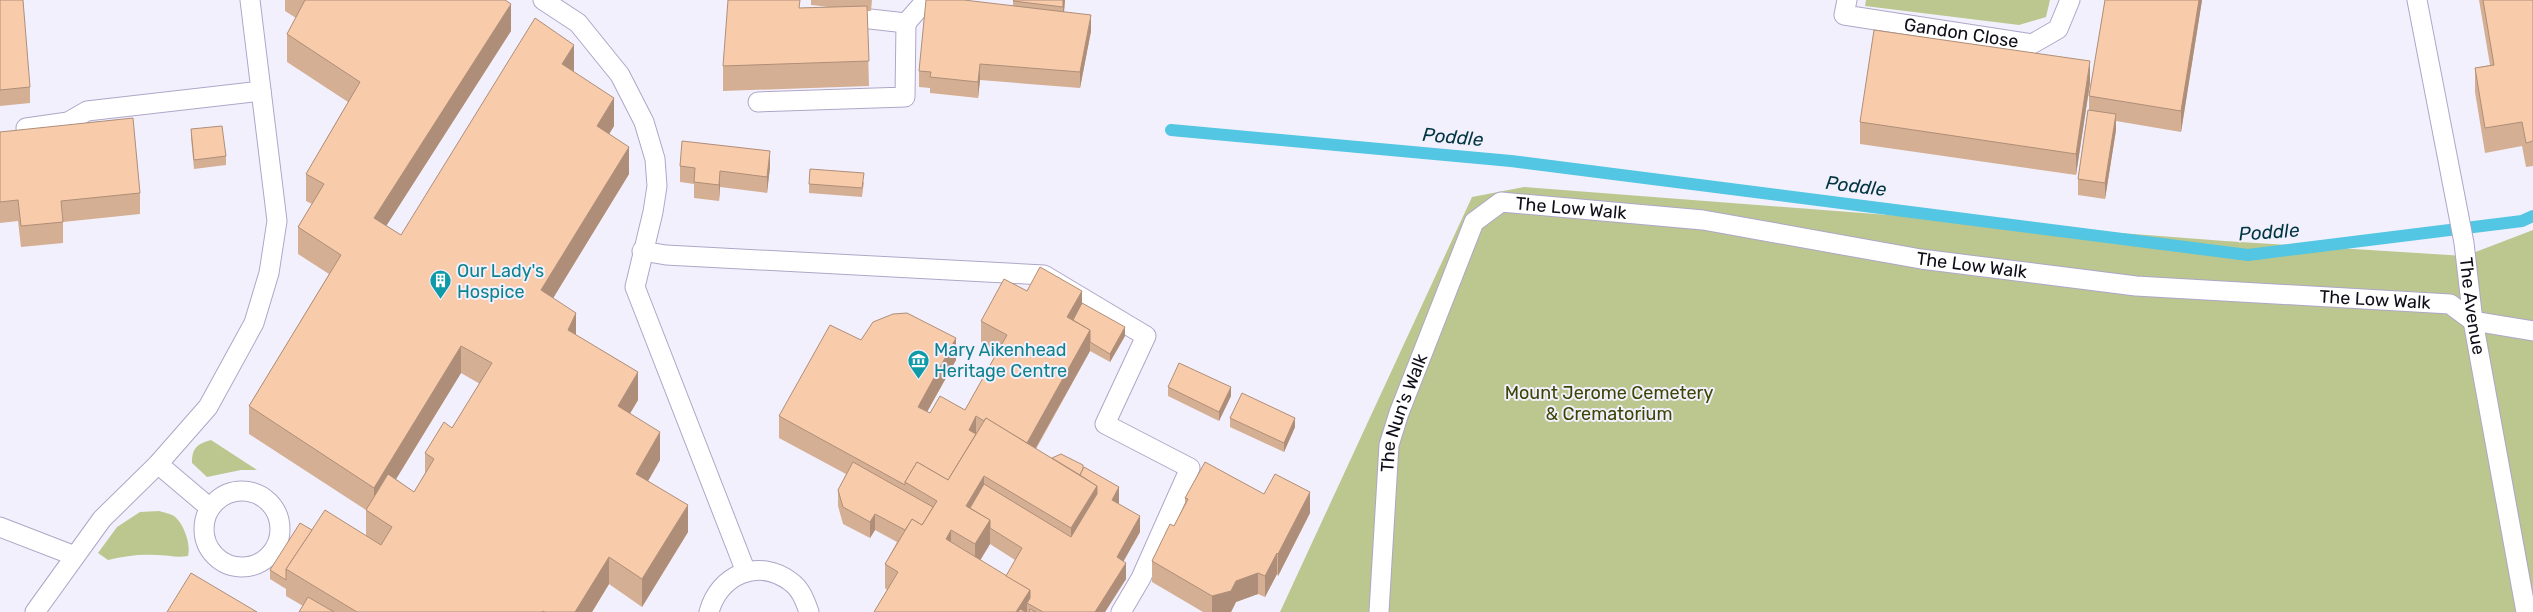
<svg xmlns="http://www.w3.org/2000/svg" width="2533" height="612" font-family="Rubik,sans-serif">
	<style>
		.green { fill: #bbc78f }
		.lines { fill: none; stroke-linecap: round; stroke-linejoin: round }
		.stream { stroke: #52c6e2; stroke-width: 12 }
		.service-casing { stroke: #afa6c7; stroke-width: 21 }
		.service { stroke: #fff; stroke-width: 19 }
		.wall { fill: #d5af93; fill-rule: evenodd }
		.shaded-wall { fill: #ae8e78 }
		.building { fill: #f8cbab; stroke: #ae8e78 }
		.labels { text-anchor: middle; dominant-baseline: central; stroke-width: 4; stroke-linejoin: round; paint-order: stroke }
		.street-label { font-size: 18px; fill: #100d18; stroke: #f3f0fe }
		.culture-label { font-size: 18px; fill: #0d838f; stroke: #f3f0fe; text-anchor: start }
		.park-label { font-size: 18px; fill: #3c4503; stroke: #f3f0fe }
		.water-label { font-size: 19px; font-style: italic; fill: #003541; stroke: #f3f0fe }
	</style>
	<rect width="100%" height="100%" fill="#f3f0fe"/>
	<g class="green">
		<polygon points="1866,0 2050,0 2046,17 2019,25 1865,6"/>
		<polygon points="1524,187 2225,241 2465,256 2533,230 2533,612 1280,612 1472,197"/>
		<path d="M211,440L257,470H241L207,477L192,463C192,448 197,444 211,440Z"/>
		<path d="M159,511C166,513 174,514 178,520C185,528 191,546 188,556C176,558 168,555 156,555C139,554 125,556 108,560L98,553L117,527L140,512Z"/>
	</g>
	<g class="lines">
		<polyline class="stream" points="1171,130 1511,161 2248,255 2522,221 2533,216"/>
		<defs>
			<g id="service">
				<polyline points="543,0 578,23 620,75 644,122 655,159 657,186 653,212 635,287 746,572"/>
				<path id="s1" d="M1847,0L1844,15L2032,44L2058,29L2070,0"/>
				<path id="s2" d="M2417,0L2464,243L2473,321L2526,612"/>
				<polyline points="843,16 906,23 921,6 932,0"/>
				<polyline points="758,102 905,97 906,23"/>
				<polyline points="26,128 68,122 87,111 261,91"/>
				<polyline points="642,251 666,255 1044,275 1146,336 1105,424 1190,468 1141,578 1121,612"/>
				<polyline points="158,464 210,508"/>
				<circle cx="242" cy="529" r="38"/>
				<polyline points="0,527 75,556"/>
				<polyline points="35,612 102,519 158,464 208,407 254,323 269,273 277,221 250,0"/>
				<path d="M709,612C719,575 758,557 791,582C801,589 805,601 809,612"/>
				<path id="s3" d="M1379,612L1389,445L1399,413L1474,222L1501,202L1703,220L1921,259L2136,286L2450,304L2473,321L2533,331"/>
			</g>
		</defs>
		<use href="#service" class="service-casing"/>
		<use href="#service" class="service"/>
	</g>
	<g class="wall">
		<polygon points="0,0 30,87 30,103 0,106"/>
		<path d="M285,0H505L511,31L386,226L401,235L574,72L614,126L609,134L629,174L553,298L576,335L638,400L630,413L660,460L648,481L688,532L642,607L609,584L592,612H299L303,606L286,596V589L270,579V570L312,530L366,536V510L249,434V406L329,274L298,254V227L312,204L306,201V174L348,102L287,62V34L296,18L285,11ZM461,373L480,384L452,428L425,453V473L414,492L396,479Z"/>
		<polygon points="811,0 872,0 871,11 867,11 869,86 723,91 723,66 800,8 829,7 811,5"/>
		<polygon points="1065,0 1064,12 1091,31 1080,88 980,80 978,98 930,93 930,88 919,87 919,71 1013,6 1013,1"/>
		<polygon points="2105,0 2202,0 2181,132 2116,121 2116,130 2105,199 2078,195 2078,179 2089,110 2089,96"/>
		<polygon points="2479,0 2533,0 2533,166 2526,167 2522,146 2485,153 2475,92 2475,68 2490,65"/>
		<polygon points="2090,83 2076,175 1860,144 1860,122"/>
		<polygon points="191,129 226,156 226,165 194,169 191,138"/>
		<polygon points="0,132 140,193 140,214 63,222 63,243 21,247 18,221 0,223"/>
		<polygon points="680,166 770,167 767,193 720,187 719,201 694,198 694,184 680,182"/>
		<polygon points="864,182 862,197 809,193 809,184"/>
		<path d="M1027,291L1082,303L1125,336L1110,362L1090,351L1036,449L1052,458L1083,469L1119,503V504L1140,532L1123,561L1126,579L1105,612H874L887,590L885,588V564L897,542L875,530L870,538L843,524L838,506V490L846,474L779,438V416L861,340L956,360L927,412L930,413L965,410L998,351L981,342V321ZM990,544L1015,560L1006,576L980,560Z"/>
		<polygon points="1168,387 1231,396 1219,421 1168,396"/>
		<polygon points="1230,418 1295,427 1284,452 1230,427"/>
		<polygon points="1264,494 1310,513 1278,576 1277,574 1265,597 1258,594 1236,602 1231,612 1203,612 1152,582 1152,561 1174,526 1185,504 1185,498"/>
	</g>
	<g class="shaded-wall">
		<polygon points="1063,0 1065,0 1063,23"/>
		<polygon points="2199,0 2202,0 2181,132 2181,111"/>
		<polygon points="511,4 511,31 374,245 374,218"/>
		<polygon points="1091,15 1091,31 1080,88 1080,72"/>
		<polygon points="574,45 574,72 562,64"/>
		<polygon points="2090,61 2090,83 2076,175 2076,154"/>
		<polygon points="980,64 980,80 978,98 978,82"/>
		<polygon points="614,98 614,126 597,154 597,126"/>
		<polygon points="2116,114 2116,130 2105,199 2105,183"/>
		<polygon points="629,147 629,174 541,318 541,290"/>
		<polygon points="770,151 770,167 767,193 767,177"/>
		<polygon points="720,171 720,187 719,201 719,185"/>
		<polygon points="1082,291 1082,312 1071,332 1067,317"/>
		<polygon points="576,313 576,340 568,330"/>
		<polygon points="1125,327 1125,336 1110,362 1110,354"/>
		<polygon points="1090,330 1090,351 1026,465 1026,444"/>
		<polygon points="956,338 956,360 918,428 918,407"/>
		<polygon points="461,346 461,373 374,515 374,488"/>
		<polygon points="638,372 638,400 618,434 618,406"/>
		<polygon points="1231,387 1231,396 1219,421 1219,412"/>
		<polygon points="976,416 976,438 969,430"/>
		<polygon points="1295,418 1295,427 1284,452 1284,443"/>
		<polygon points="660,432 660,460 636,502 636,474"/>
		<polygon points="984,476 984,500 973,518 966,506"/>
		<polygon points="1097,486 1097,510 1071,553 1071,528"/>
		<polygon points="1119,487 1119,503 1112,516 1112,500"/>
		<polygon points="1310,492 1310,513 1278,576 1278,554"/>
		<polygon points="688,505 688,532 642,607 642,579"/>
		<polygon points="875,514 875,530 870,538 870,522"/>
		<polygon points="1140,516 1140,532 1117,573 1117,557"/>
		<polygon points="990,520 990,544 975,569 975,544"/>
		<polygon points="951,530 951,554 946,539"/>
		<polygon points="1277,553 1277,574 1265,597 1265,576"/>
		<polygon points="609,557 609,584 592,612 575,612"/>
		<polygon points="1126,563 1126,579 1105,612 1095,612"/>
		<polygon points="1258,573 1258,594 1236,602 1231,612 1212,612 1212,596 1236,581"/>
		<polygon points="1030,590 1030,604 1027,603 1027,612 1016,612"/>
	</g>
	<g class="building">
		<polygon points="0,0 23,0 30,87 0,90"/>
		<polygon points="305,0 505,0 511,4 374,218 401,235 535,18 574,45 562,64 614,98 597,126 629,147 541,290 576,313 568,330 638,372 618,406 660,432 636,474 688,505 642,579 609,557 575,612 545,612 543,611 542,612 357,612 286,569 325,510 381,545 392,527 366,510 388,474 414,492 434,459 425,453 444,422 452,428 492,363 461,346 374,488 249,406 341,255 298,227 324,184 306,174 360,82 287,34"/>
		<polygon points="728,0 800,0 799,8 867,6 869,61 723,66"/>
		<polygon points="926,0 964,0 1091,15 1080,72 980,64 978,82 930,77 931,72 919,71"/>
		<polygon points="1014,0 1063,0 1063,7 1013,1"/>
		<polygon points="2105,0 2199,0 2181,111 2089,96"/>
		<polygon points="2483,0 2533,0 2533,141 2526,143 2522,122 2485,128 2475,68 2494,65"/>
		<polygon points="1874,30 2090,61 2076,154 1860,122"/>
		<polygon points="2088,110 2116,114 2105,183 2078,179"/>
		<polygon points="133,118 140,193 61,201 63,222 21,226 18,200 0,202 0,132"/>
		<polygon points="222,126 226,156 194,160 191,129"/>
		<polygon points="682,141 770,151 767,177 720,171 719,185 694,182 695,168 680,166"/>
		<polygon points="810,169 864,173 862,188 809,184"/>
		<polygon points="1040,267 1082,291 1067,317 1090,330 1027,443 986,418 984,421 976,416 969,430 976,434 948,480 917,462 905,482 905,485 779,416 830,325 861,340 873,322 893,314 907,313 956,338 918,407 930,413 940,396 965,410 1007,335 981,321 1004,279 1027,291"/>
		<polygon points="1082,303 1125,327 1110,354 1090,342 1090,330 1073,320"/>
		<polygon points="1179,363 1231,387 1219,412 1168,387"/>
		<polygon points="1242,393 1295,418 1284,443 1230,418"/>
		<polygon points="986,418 1097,486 1071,528 984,476 966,506 990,520 975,544 951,530 946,539 1030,590 1016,612 874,612 898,572 885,564 912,519 922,525 937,501 905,482 917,462 948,480"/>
		<polygon points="1061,454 1083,465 1083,469 1080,475 1052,458"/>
		<polygon points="853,462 933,507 922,525 912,519 905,530 875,514 870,522 843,507 838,490"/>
		<polygon points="1205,462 1264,494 1275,474 1310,492 1278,554 1277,553 1265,576 1258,573 1236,581 1231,591 1212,596 1152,561 1170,524 1174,526 1188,499 1185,498"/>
		<polygon points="1084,467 1119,487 1112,500 1140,516 1117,557 1126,563 1095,612 1043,612 1027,603 1030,598 1030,590 1006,576 1022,548 990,528 990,520 970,508 984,484 1071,537 1097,494 1097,486 1080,475"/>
		<polygon points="300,523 312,530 286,569 286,580 270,570"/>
		<polygon points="191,573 257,612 167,612"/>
		<polygon points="308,597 334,612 299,612"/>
		<polygon points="1020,609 1026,612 1018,612"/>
		<polygon points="1030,609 1036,612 1029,612"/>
	</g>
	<defs>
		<symbol id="building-pin" viewBox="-11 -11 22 30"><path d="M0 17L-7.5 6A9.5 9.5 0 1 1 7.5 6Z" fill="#0f9aa8" stroke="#f3f0fe"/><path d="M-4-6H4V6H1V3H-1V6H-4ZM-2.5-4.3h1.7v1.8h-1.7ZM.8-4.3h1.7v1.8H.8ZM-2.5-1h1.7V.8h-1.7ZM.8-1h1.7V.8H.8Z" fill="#fff"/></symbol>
		<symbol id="museum-pin" viewBox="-11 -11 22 30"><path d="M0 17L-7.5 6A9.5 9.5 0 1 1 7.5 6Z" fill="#0f9aa8" stroke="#f3f0fe"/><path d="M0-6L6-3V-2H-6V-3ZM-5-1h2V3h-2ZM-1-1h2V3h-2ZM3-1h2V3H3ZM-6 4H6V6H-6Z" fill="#fff"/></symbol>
	</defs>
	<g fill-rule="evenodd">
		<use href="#building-pin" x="428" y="268" width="25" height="34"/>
		<use href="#museum-pin" x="906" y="348" width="25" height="34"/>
	</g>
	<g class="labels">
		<g class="street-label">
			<text stroke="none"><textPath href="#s1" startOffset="134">Gandon Close</textPath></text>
			<text stroke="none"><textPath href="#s3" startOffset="510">The Low Walk</textPath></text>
			<text stroke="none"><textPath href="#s3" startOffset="915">The Low Walk</textPath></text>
			<text stroke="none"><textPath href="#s3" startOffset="1320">The Low Walk</textPath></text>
			<text stroke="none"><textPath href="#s2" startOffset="311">The Avenue</textPath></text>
			<text stroke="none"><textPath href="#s3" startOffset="202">The Nun's Walk</textPath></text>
		</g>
		<g class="culture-label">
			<text x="457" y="271">Our Lady's<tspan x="457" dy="21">Hospice</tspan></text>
			<text x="934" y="350">Mary Aikenhead<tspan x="934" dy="21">Heritage Centre</tspan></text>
		</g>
		<g class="park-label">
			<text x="1609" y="393">Mount Jerome Cemetery<tspan x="1609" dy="21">&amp; Crematorium</tspan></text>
		</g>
		<g class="water-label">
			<text transform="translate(1453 137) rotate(5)">Poddle</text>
			<text transform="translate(1856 186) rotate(7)">Poddle</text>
			<text transform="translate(2269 232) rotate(-4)">Poddle</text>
		</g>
	</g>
</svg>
